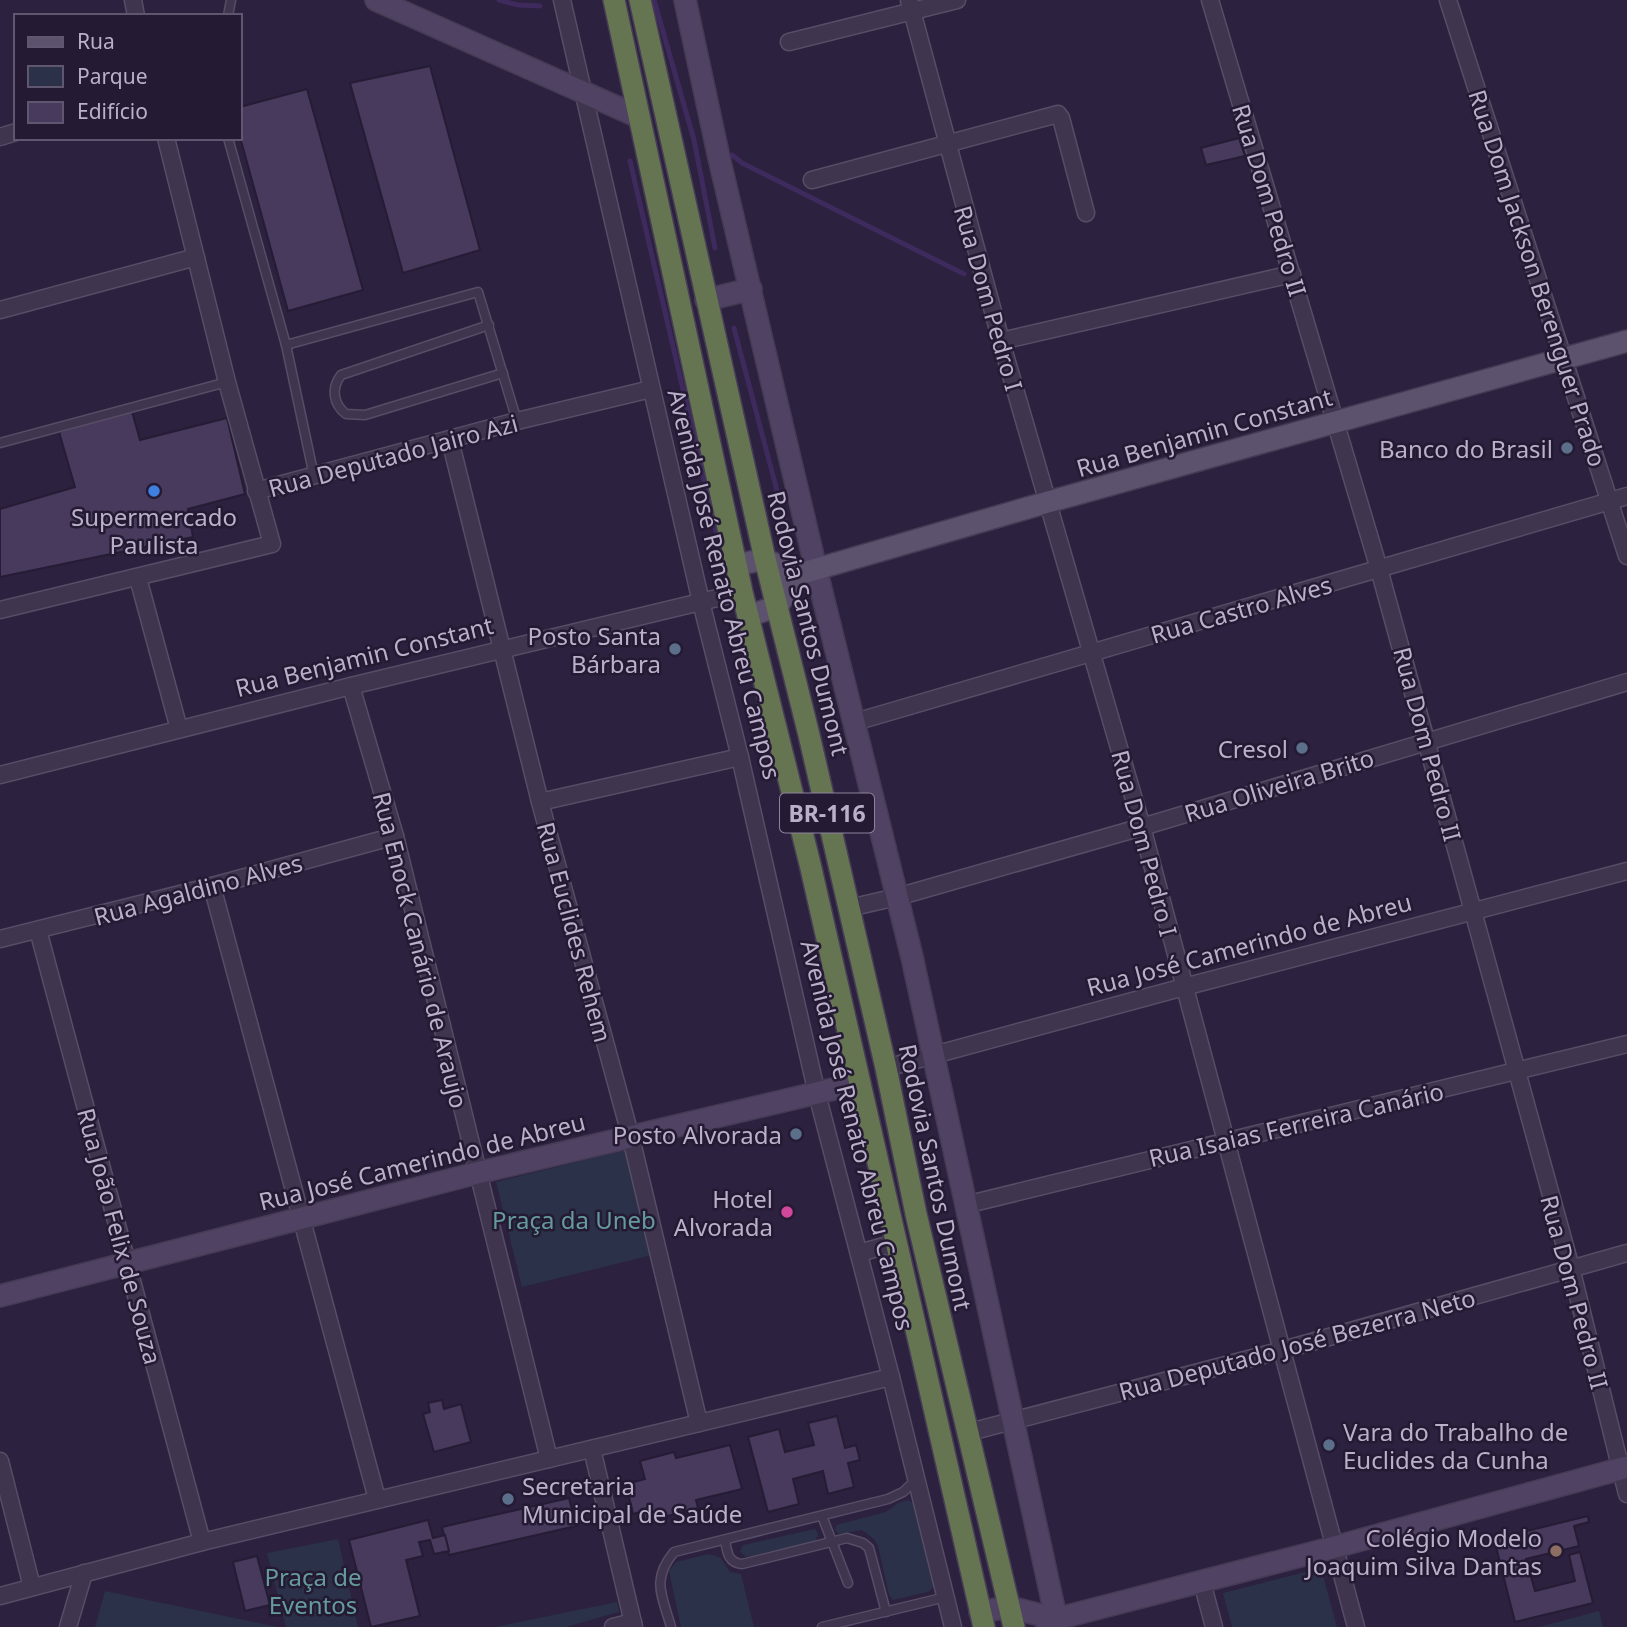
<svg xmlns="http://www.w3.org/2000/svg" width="1627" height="1627" font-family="'Noto Sans',sans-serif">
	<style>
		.green { fill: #2a3148 }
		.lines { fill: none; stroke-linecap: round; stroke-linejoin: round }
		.stream { stroke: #3e2a5c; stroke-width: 5 }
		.building { fill: #473a5d; stroke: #261c35; stroke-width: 2 }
		.lane-casing { stroke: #574d66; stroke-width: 11 }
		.street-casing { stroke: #574d66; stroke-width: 19 }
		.secondary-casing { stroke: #453b54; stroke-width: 24 }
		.primary-casing { stroke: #453b54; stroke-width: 24 }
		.highway-casing { stroke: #473d56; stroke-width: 24 }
		.lane { stroke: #3f354e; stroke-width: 8 }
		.street { stroke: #3f354e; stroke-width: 16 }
		.secondary { stroke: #504262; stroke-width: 21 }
		.primary { stroke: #5d526e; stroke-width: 21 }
		.highway { stroke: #667551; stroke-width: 21 }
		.service-dot { fill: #5c6f8a; stroke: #241a33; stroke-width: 2.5 }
		.shop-dot { fill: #3f7fe0; stroke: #241a33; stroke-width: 2.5 }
		.hotel-dot { fill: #d1479c; stroke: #241a33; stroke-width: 2.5 }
		.education-dot { fill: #8d6e63; stroke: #241a33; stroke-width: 2.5 }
		.labels { text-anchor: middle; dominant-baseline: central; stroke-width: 5; stroke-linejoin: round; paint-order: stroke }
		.shield { fill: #241a33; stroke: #8e839d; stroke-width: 2 }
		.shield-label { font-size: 23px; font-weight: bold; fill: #bbb0ca }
		.street-label { font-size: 24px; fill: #bbb0ca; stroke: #241a33 }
		.poi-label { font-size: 24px; fill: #bbb0ca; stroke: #241a33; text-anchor: end }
		.park-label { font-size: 24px; fill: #659b9d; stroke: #241a33 }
	</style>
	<rect width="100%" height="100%" fill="#2c213e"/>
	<g class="green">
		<polygon points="626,1150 652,1255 522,1287 496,1182"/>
		<polygon points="908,1500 917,1505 935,1586 928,1592 893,1600 889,1595 878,1546 874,1539 862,1530 839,1534 835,1530 836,1525 886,1512 898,1503"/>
		<polygon points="815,1529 818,1534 816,1541 746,1557 740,1552 743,1545"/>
		<polygon points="338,1539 358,1627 286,1627 267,1553"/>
		<polygon points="709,1554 721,1558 730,1572 741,1574 754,1627 681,1627 669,1571 676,1562"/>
		<polygon points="1321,1568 1337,1627 1232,1627 1223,1593"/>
		<polygon points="105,1591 278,1627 95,1627"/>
		<polygon points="617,1602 619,1612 566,1627 495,1627"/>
		<polygon points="1599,1611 1603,1627 1539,1627"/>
	</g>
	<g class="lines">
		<g class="stream">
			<polyline points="499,0 518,5 540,6"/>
			<polyline points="654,0 694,140 715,248"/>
			<polyline points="732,155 742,163 964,274"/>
			<polyline points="630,161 723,562"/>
			<polyline points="734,328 785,521"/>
		</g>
	</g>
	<g class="building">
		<polygon points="430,66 480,250 403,273 350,83"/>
		<polygon points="307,89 363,290 288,311 240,137 240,107"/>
		<polygon points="1239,138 1245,156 1206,165 1201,148"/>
		<polygon points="131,408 140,440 227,418 245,494 188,509 193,537 0,577 0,509 75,487 59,432"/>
		<polygon points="442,1400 444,1409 461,1404 471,1442 434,1452 423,1414 430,1412 428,1403"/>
		<polygon points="837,1416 845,1448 856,1445 860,1460 848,1463 854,1487 828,1494 823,1471 793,1479 799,1504 768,1512 748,1437 779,1429 785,1452 814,1445 808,1423"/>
		<polygon points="730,1445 742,1489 696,1500 698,1508 645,1522 643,1511 633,1514 626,1484 645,1479 640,1461 674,1452 676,1458"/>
		<polygon points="569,1498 576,1526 449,1555 442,1527"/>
		<polygon points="1588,1516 1589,1522 1574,1526 1579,1546 1526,1559 1535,1591 1575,1581 1569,1555 1580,1552 1593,1603 1515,1622 1494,1539"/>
		<polygon points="428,1520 433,1538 445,1535 449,1551 434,1554 430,1540 419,1542 423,1556 406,1560 420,1616 371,1627 349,1540"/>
		<polygon points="257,1556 270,1605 245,1611 233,1562"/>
	</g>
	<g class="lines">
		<defs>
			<g id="lane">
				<polyline points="228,16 231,0"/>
				<polyline points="228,138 286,345 314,476"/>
				<path d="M489,325L341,375C331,388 333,404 346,414L365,415L503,373"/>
				<polyline points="286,345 478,292 517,421"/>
				<polyline points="0,443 227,382"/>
				<polyline points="822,1516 848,1583"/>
				<path d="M725,1540C727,1552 728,1563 742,1564L847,1538L863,1543L869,1548L886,1612"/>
				<path d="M671,1627C662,1595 651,1580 674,1552L888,1499L903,1492L917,1479"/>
				<polyline points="822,1627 946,1597"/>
			</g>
			<g id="street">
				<polyline points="133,0 136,16"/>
				<polyline points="562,0 701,602 740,757 817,1094 891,1377 953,1627"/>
				<polyline points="909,0 1001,341 1142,827 1356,1627"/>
				<polyline points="1210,0 1379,569 1571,1268 1627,1494"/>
				<polyline points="1448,0 1627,556"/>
				<polyline points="789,42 957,0"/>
				<polyline points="0,137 16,132"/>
				<polyline points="812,180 1058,114 1061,118 1086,213"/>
				<polyline points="0,310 196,257"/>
				<polyline points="1001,341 1292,274"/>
				<polyline points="450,440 540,802 631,1138 699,1423"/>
				<polyline points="256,491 517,421 651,389"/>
				<polyline points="138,578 179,729"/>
				<polyline points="0,610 272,544 227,382 166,138"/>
				<polyline points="351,686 395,836 549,1459"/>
				<polyline points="855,722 1627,496"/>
				<polyline points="0,775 351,686 742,592"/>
				<polyline points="540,802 740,757"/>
				<polyline points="212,886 377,1499"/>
				<polyline points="849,908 897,897 1142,827 1627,682"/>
				<polyline points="38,930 202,1542"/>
				<polyline points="0,939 212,886 395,836"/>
				<polyline points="886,1068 1184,987 1627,871"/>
				<polyline points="965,1205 1627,1044"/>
				<polyline points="859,1253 895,1243"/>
				<polyline points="966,1433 1283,1350 1627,1253"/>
				<polyline points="592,1449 634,1627"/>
				<polyline points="0,1461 32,1587"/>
				<polyline points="1202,1582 1214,1627"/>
				<polyline points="0,1596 202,1542 891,1377"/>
				<polyline points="68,1627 84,1573"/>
				<polyline points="613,1627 633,1622"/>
			</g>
			<g id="secondary">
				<polyline points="376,0 639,117"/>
				<polyline points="685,0 719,158 816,569 912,957 1058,1627"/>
				<polyline points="706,300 751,289"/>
				<polyline points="0,1296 477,1173 859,1083"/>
				<polyline points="980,1612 1009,1607 1056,1619"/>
				<polyline points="1047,1627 1056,1619 1335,1547 1627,1467"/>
			</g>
			<g id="primary">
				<polyline points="736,565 765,559 796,575"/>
				<polyline points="748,616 778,606 796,575 1048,502 1627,341"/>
			</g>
			<g id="highway">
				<polyline points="614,0 742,592 810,864 984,1627"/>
				<polyline points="640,0 765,559 809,735 886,1068 916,1214 1014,1627"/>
			</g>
		</defs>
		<use href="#lane" class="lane-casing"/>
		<use href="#street" class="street-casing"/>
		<use href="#secondary" class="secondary-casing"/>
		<use href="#primary" class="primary-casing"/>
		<use href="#highway" class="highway-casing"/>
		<use href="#lane" class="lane"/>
		<use href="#street" class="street"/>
		<use href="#secondary" class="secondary"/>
		<use href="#primary" class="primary"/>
		<use href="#highway" class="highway"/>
	</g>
	<g class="service-dot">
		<circle cx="1567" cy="448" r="7"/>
		<circle cx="675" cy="649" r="7"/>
		<circle cx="1302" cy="748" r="7"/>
		<circle cx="796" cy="1134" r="7"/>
		<circle cx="1329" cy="1445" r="7"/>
		<circle cx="508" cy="1499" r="7"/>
	</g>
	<circle class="shop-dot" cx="154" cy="491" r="7"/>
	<circle class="hotel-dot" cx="787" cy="1212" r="7"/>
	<circle class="education-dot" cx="1556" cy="1551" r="7"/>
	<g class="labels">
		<rect class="shield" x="780" y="793.5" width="94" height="39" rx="5"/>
		<g class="shield-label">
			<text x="827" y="813">BR-116</text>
		</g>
		<g class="street-label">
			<text transform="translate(1270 200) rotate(73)">Rua Dom Pedro II</text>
			<text transform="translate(1538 278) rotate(72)">Rua Dom Jackson Berenguer Prado</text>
			<text transform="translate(989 298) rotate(74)">Rua Dom Pedro I</text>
			<text transform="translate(1204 432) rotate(-16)">Rua Benjamin Constant</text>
			<text transform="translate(393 455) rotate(-15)">Rua Deputado Jairo Azi</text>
			<text transform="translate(725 584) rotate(76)">Avenida José Renato Abreu Campos</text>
			<text transform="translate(1241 609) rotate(-16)">Rua Castro Alves</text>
			<text transform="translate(809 623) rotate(76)">Rodovia Santos Dumont</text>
			<text transform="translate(364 656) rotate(-14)">Rua Benjamin Constant</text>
			<text transform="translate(1428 744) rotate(75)">Rua Dom Pedro II</text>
			<text transform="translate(1279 785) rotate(-17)">Rua Oliveira Brito</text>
			<text transform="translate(1145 843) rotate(75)">Rua Dom Pedro I</text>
			<text transform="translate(198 889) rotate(-15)">Rua Agaldino Alves</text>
			<text transform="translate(575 932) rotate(75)">Rua Euclides Rehem</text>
			<text transform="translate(1249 944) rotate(-15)">Rua José Camerindo de Abreu</text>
			<text transform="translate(421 950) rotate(76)">Rua Enock Canário de Araujo</text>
			<text transform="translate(1296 1124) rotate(-13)">Rua Isaias Ferreira Canário</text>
			<text transform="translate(858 1135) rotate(76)">Avenida José Renato Abreu Campos</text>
			<text transform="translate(422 1161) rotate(-14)">Rua José Camerindo de Abreu</text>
			<text transform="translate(936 1177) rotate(78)">Rodovia Santos Dumont</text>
			<text transform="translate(120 1236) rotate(75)">Rua João Felix de Souza</text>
			<text transform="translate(1575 1292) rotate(75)">Rua Dom Pedro II</text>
			<text transform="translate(1297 1344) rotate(-15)">Rua Deputado José Bezerra Neto</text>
		</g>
		<g class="poi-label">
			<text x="1553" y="448">Banco do Brasil</text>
			<text x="154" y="516" text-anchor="middle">Supermercado<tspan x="154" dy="28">Paulista</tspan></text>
			<text x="661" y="635">Posto Santa<tspan x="661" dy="28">Bárbara</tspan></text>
			<text x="1288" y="748">Cresol</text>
			<text x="782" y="1134">Posto Alvorada</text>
			<text x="773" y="1198">Hotel<tspan x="773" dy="28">Alvorada</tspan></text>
			<text x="1343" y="1431" text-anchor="start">Vara do Trabalho de<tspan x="1343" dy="28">Euclides da Cunha</tspan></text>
			<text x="522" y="1485" text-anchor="start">Secretaria<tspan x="522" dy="28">Municipal de Saúde</tspan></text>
			<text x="1542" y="1537">Colégio Modelo<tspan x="1542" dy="28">Joaquim Silva Dantas</tspan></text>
		</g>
		<g class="park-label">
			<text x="574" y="1219">Praça da Uneb</text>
			<text x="313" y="1576">Praça de<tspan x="313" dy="28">Eventos</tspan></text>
		</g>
	</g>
	<rect x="14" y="14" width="228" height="126" fill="#241a33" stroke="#60566f" stroke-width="2"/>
	<rect x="28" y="37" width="35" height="10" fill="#5d526e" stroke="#60566f" stroke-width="2"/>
	<text x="77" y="49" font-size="21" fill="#bbb0ca">Rua</text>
	<rect x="28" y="66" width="35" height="21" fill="#2a3148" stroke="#60566f" stroke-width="2"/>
	<text x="77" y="84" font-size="21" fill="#bbb0ca">Parque</text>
	<rect x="28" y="102" width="35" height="21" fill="#473a5d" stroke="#60566f" stroke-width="2"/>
	<text x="77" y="119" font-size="21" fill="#bbb0ca">Edifício</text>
</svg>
